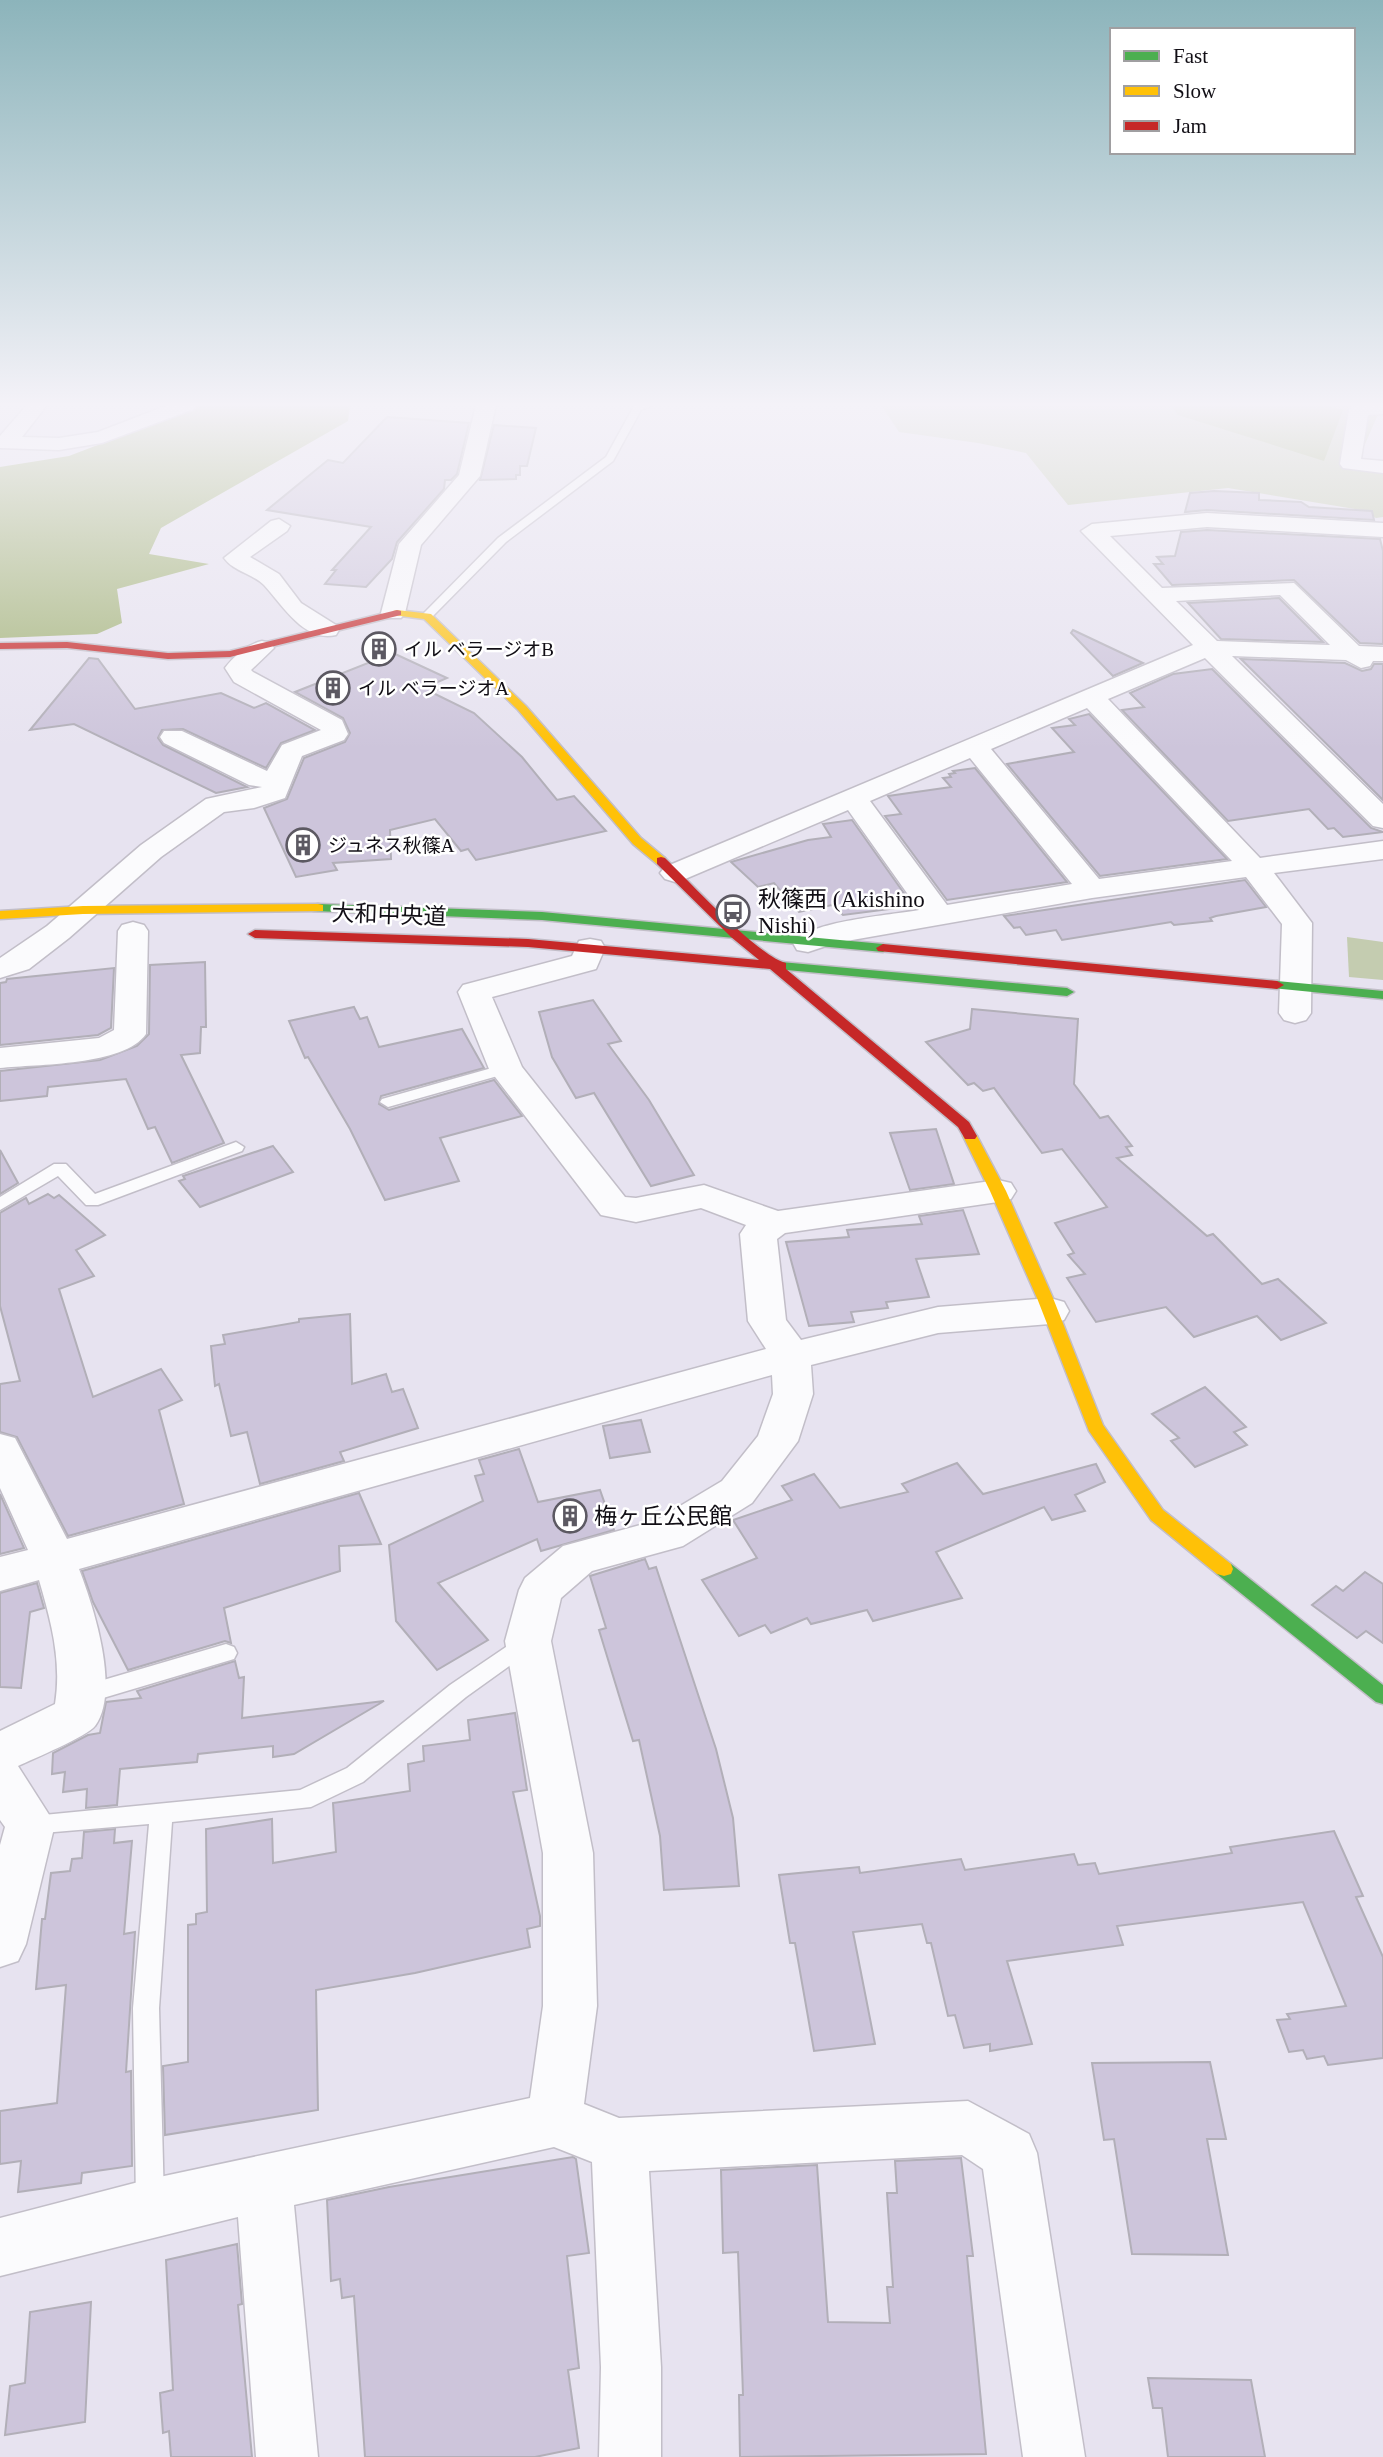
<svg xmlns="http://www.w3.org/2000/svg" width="1383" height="2457" font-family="'Times New Roman','Noto Sans JP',serif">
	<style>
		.green { fill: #c4ccb0 }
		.water { fill: #a3b378 }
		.building { fill: #cdc5db; stroke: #b2afb8; stroke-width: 2 }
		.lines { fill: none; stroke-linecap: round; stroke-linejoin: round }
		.lane-casing { stroke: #c2bec8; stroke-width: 3 }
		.street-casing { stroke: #c2bec8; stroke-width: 3 }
		.fast-casing { stroke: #c2bec8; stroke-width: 3 }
		.slow-casing { stroke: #c2bec8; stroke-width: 3 }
		.jam-casing { stroke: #c2bec8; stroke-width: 3 }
		.lane { fill: #fbfbfd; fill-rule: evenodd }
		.street { fill: #fbfbfd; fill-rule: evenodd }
		.fast { fill: #4caf50; fill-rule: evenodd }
		.slow { fill: #ffc107; fill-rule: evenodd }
		.jam { fill: #c62828; fill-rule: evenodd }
		.labels { text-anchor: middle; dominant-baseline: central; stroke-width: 5; stroke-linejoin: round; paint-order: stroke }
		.far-poi-label { font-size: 19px; fill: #110e15; stroke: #fff; text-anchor: start }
		.poi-label { font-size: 23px; fill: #110e15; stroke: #fff; text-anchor: start }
		.street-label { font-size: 23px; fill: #110e15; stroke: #fff }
	</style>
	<rect width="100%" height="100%" fill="#e7e3f0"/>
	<g class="green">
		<polygon points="881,405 1382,405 1359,458 1383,461 1383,517 1376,518 1361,510 1228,488 1068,505 1026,453 978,443 899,432"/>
		<polygon points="1347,937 1383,942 1383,980 1349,977"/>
	</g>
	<g class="water">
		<polygon points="202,405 350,405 348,421 161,528 149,554 209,564 117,589 122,623 97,634 0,638 0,467 69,456"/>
		<polygon points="1170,405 1325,405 1343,410 1324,461 1178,415"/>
	</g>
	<g class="building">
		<polygon points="387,417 469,423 457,474 451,480 445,480 444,489 397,542 392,559 366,587 325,584 336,570 332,570 371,527 267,510 328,460 343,463"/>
		<polygon points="494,425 536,428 527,466 520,466 520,475 516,475 516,479 480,480"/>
		<polygon points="1214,491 1259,493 1259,500 1301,502 1309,507 1372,511 1374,520 1207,510 1185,512 1190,493"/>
		<polygon points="1207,530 1380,539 1383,551 1383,644 1360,643 1294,580 1172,585 1154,564 1163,564 1157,557 1175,556 1181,532"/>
		<polygon points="1279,598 1323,642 1221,639 1188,603"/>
		<polygon points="1073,630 1143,663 1113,676 1071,633"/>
		<polygon points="393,653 447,678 433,684 441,688 431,692 474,713 522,757 557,800 574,796 606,831 476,860 468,849 461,851 435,819 390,830 391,859 333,863 337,870 296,877 264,808 287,799 304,758 345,742 350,733 343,718 295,692"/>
		<polygon points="89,658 98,659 135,709 221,693 254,708 266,703 315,730 281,743 266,768 183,729 162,730 158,738 163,745 247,787 216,793 74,724 30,730"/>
		<polygon points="1241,659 1345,663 1362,671 1371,669 1374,664 1383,664 1383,800"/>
		<polygon points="1212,669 1371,828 1383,832 1343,837 1334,828 1328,829 1309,809 1228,821 1122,710 1144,707 1130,693 1173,674"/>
		<polygon points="1089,714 1227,859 1100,876 1007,764 1074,752 1052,728 1075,725 1069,719"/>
		<polygon points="975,768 1067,882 947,900 885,816 901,814 888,796 951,787 943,778 951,777 949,774 955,773 953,771"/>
		<polygon points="852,820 913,906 843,915 832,905 799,912 774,883 758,887 731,862 808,840 831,837 823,824"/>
		<polygon points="1245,880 1266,907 1216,916 1210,918 1212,921 1174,925 1171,922 1062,940 1056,930 1026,935 1020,927 1014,928 1004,916"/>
		<polygon points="205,962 206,1027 201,1027 200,1053 181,1055 224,1143 172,1163 155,1127 148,1129 126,1079 48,1087 47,1096 0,1101 0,1071 100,1060 137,1046 149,1034 150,965"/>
		<polygon points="114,968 111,1028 98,1035 0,1045 0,983 6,982 7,979"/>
		<polygon points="593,1000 621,1041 608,1044 649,1100 694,1175 651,1186 594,1093 576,1098 552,1057 539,1012"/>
		<polygon points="354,1007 360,1019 367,1017 379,1047 462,1029 484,1068 381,1096 379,1104 389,1110 494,1080 522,1116 440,1138 459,1181 385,1200 350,1129 308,1057 305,1058 289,1021"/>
		<polygon points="972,1009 1078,1019 1074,1084 1100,1118 1108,1116 1132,1146 1126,1147 1132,1155 1117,1158 1207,1236 1213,1234 1262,1284 1278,1279 1326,1323 1281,1340 1257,1316 1194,1337 1166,1307 1096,1322 1067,1278 1085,1274 1068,1255 1074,1253 1055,1223 1107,1207 1062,1149 1042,1153 994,1088 983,1091 974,1083 968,1085 926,1042 970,1029"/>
		<polygon points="936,1129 954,1184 910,1190 890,1133"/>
		<polygon points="273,1146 293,1172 200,1207 179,1181 185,1179 183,1176"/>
		<polygon points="0,1150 18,1183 0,1194"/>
		<polygon points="48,1194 54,1198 59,1195 105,1235 76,1250 94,1276 59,1289 93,1397 161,1369 182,1400 159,1410 184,1504 68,1536 17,1437 0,1432 0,1384 20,1381 0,1306 0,1213 26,1198 29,1204"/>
		<polygon points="963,1210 979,1254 916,1259 929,1297 886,1302 888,1308 851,1312 854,1322 809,1326 786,1242 849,1237 847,1230 922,1224 919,1216"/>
		<polygon points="350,1314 352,1384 386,1374 392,1392 403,1389 418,1428 340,1452 344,1461 260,1484 247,1432 231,1436 219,1384 215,1386 211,1346 225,1344 223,1335 299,1322 299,1319"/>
		<polygon points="1205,1387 1246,1427 1234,1432 1247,1445 1195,1467 1171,1441 1179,1438 1152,1414"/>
		<polygon points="641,1420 650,1452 610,1458 603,1426"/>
		<polygon points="519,1449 538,1502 600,1490 614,1530 541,1551 537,1539 438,1583 488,1640 437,1670 396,1621 389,1545 483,1501 475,1476 484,1474 479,1460"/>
		<polygon points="957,1463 983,1494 1096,1464 1105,1482 1075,1495 1085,1511 1052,1520 1044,1507 936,1552 962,1598 873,1621 867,1610 811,1624 807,1618 771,1633 765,1625 739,1636 702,1580 757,1558 733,1520 792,1500 782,1486 814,1474 840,1508 908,1492 902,1484"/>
		<polygon points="359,1493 381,1544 339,1546 340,1571 224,1608 231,1643 225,1641 128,1670 93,1602 82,1571"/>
		<polygon points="0,1494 24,1548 0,1554"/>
		<polygon points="645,1559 649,1569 656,1567 716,1749 733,1818 739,1886 664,1890 660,1836 639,1740 633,1741 599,1630 606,1628 590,1576"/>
		<polygon points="1365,1572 1383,1584 1383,1643 1366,1631 1357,1638 1312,1605 1336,1586 1343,1591"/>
		<polygon points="37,1583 44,1608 30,1612 21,1688 0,1687 0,1593"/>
		<polygon points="235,1661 239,1678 244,1677 242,1718 384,1701 294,1754 273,1757 273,1746 198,1754 197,1762 120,1769 117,1805 86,1808 87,1789 63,1792 65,1772 52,1774 53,1753 88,1735 100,1733 106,1702 141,1698 137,1691"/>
		<polygon points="515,1713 527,1790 513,1792 540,1916 540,1926 527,1929 530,1947 415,1973 316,1990 318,2110 165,2135 163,2066 188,2062 188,1925 196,1924 196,1914 207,1912 206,1829 272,1819 273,1863 336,1852 333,1803 410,1791 408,1764 424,1761 423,1746 470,1740 468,1720"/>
		<polygon points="115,1829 114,1843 132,1841 124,1934 135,1932 126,2072 131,2071 132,2166 82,2173 81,2183 18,2192 21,2161 0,2164 0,2111 57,2103 66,1985 36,1989 42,1919 45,1919 51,1873 70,1871 72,1859 82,1858 84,1832"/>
		<polygon points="1334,1831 1363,1896 1356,1897 1383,1957 1383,2058 1328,2065 1324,2056 1307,2059 1303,2050 1289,2052 1277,2020 1290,2019 1287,2014 1346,2006 1303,1902 1117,1926 1123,1945 1007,1961 1032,2044 990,2051 990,2044 964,2048 955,2015 948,2016 931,1943 927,1943 922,1924 853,1932 875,2044 814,2051 795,1943 790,1943 779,1875 859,1867 860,1873 961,1859 965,1870 1074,1854 1078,1865 1095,1863 1099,1874 1232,1853 1230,1847"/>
		<polygon points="1210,2062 1226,2139 1207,2139 1228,2255 1132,2254 1114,2139 1104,2140 1092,2063"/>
		<polygon points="573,2157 576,2159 589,2253 567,2256 579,2368 568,2370 579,2448 535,2457 365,2457 354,2296 342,2298 340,2279 331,2281 327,2200 389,2187"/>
		<polygon points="961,2158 973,2256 967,2256 986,2454 740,2457 739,2395 743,2395 738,2252 723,2253 721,2170 817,2165 828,2322 890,2323 887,2287 893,2287 887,2193 897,2193 895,2161"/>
		<polygon points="237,2244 242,2304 238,2305 252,2457 171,2457 169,2431 163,2433 160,2393 173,2390 166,2260"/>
		<polygon points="91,2302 85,2422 5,2435 10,2386 25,2383 30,2312"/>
		<polygon points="1148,2378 1251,2380 1265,2457 1168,2457 1162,2408 1153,2408"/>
	</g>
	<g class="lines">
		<defs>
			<g id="lane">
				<polygon points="653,405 641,410 613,461 506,542 431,618 423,618 423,614 498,538 606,457 634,406"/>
				<polygon points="506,1064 512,1066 514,1069 512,1072 388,1107 380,1102 382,1099"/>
				<polygon points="236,1142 244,1147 242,1151 98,1205 86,1205 58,1176 0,1210 0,1197 54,1164 66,1164 95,1194"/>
				<polygon points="525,1634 533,1637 536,1643 533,1649 466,1697 363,1782 311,1807 172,1822 159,2008 164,2202 160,2212 150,2216 140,2212 136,2202 133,2008 149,1824 31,1834 23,1831 19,1824 23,1817 300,1790 347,1768 450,1685"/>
				<polygon points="226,1644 234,1647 237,1653 234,1659 83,1704 75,1701 72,1695 75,1689 83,1686"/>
			</g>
			<g id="street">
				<polygon points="27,405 47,405 22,437 59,438 98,432 168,405 196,405 194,409 102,443 59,450 0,448 0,436"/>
				<polygon points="476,405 496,405 480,476 421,545 405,613 401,618 385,618 381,613 399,544 459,475"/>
				<polygon points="1383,405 1383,414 1368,415 1361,459 1383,461 1383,473 1343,468 1340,464 1349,410 1354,405"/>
				<path d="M1207,513L1383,523V537L1207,527L1110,536L1162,588L1294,583L1359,646L1383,647V661H1373L1370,666L1361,668L1346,660L1232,656L1383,804V828L1373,826L1205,658L1108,699L1260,858L1383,841V859L1274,873L1312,923L1311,1013L1306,1020L1295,1023L1284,1020L1279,1013L1282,924L1246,877L1092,898L835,943L808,952L797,950L793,943C808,921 892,915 919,910L848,810L685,879L675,882L665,879L660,873L665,867L1193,645L1081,531L1092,524ZM1280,595L1330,645L1217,641L1176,601ZM1087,708L1232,861L1099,879L991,749ZM970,758L1072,884L947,905L870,801Z"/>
				<path d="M279,519L290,526L287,531L250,557L279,574L301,603L336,625L339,630L336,635C304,643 282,604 264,585C253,574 233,571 224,558L271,521Z"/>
				<path d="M262,641L271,643L274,648L251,670L253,672L342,720L348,734L344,740L302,756L285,798L254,808L224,812L161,857L69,938L29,969L0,978V958L47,926L141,845L206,799L262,787L249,785L164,743L160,737L164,731H182L267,771L282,745L321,730L234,682L225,668C234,656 248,644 262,641Z"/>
				<path d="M133,922L144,925L148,931L146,1034C124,1066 37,1064 0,1068V1048L99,1038L114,1030L118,931L122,925Z"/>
				<path d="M590,939L601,941L605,948L596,969L492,997L522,1067L625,1197L636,1198L704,1185L778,1211L998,1180L1011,1183L1016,1191L1011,1199L998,1202L785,1233L777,1239L786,1320L801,1340L938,1307L1050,1298L1064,1302L1069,1311L1064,1320L1050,1324L938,1333L811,1365L813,1394L798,1441L752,1503L683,1546L592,1571L561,1598L551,1641L593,1853L597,2006L584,2104L619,2118L968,2101L1029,2134L1037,2153L1085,2457H1023L983,2169L962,2155L649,2171L661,2367V2457H599L601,2367L592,2162L554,2147L294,2205L318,2457H256L238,2217L0,2276V2218L150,2179L530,2098L543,2006V1853L505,1641L519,1590L525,1578L563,1546L655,1521L722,1481L758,1436L773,1394L772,1375L79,1569C93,1605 121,1691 95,1726C88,1736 33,1759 18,1766L55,1824L26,1944L18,1961L0,1967V1845L5,1827L0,1820V1731L55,1704C62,1661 51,1621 39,1580L0,1591V1557L28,1550L0,1488V1434L15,1438L67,1539L766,1349L748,1321L740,1234L746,1225L701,1208L636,1222L601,1215L489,1069L458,992L463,985L572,956L579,941Z"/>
			</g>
			<g id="fast">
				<polygon points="318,904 542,912 883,944 890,948 883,952 542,920 313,911 313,905"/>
				<polygon points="781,962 1067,988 1074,992 1067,996 776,969 774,966"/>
				<polygon points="1277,981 1383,991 1383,999 1272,988 1270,985"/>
				<polygon points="1224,1562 1231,1564 1383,1685 1383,1704 1376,1702 1217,1574 1215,1569 1217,1564"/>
			</g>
			<g id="slow">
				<polygon points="397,610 431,614 526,706 641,838 665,858 665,864 657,864 633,844 518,710 424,619 393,615 393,611"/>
				<polygon points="318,904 323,905 323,911 83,914 0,919 0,911 83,906"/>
				<polygon points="970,1131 977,1136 1006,1191 1053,1298 1103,1425 1163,1510 1231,1564 1233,1569 1231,1574 1224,1576 1217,1574 1151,1520 1089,1431 1037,1298 990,1191 963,1136"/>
			</g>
			<g id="jam">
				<polygon points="397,610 401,611 401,615 230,657 168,659 67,648 0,649 0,643 67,642 168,653 230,651"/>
				<path d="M661,857L665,858C689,881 759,957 786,963V969L969,1122L977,1136L975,1139H965L958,1127L770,969L528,947L255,938L248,934L255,930L528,939L759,960L731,937L657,864V858Z"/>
				<polygon points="883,944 1277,981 1284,985 1277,989 878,951 876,948"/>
			</g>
		</defs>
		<use href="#lane" class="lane-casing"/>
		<use href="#street" class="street-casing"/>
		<use href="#fast" class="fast-casing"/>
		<use href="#slow" class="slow-casing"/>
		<use href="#jam" class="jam-casing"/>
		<use href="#lane" class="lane"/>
		<use href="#street" class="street"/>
		<use href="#fast" class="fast"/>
		<use href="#slow" class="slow"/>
		<use href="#jam" class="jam"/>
	</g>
	<linearGradient id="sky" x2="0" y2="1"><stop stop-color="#8cb4bb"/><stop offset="0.54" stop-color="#f4f2f8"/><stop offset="1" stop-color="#f4f2f8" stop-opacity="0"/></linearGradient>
	<rect width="1383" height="749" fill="url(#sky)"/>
	<defs>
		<symbol id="building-ring" viewBox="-11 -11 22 22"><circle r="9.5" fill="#fff" stroke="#5c5962" stroke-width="1.5"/><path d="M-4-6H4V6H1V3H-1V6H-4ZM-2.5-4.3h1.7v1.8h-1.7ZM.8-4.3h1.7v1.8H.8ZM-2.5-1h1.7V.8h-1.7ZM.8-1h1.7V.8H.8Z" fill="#5c5962"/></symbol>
		<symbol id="bus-ring" viewBox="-11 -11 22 22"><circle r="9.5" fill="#fff" stroke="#5c5962" stroke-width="1.5"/><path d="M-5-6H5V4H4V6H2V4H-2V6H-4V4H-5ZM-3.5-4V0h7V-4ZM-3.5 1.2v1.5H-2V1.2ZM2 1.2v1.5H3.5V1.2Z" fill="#5c5962"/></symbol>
	</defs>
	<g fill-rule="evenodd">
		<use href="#building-ring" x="360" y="630" width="38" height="38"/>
		<use href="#building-ring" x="314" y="669" width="38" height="38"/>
		<use href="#building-ring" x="284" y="826" width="38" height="38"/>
		<use href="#bus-ring" x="714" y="893" width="38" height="38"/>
		<use href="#building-ring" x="551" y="1497" width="38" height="38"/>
	</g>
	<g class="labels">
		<g class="far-poi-label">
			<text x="404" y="649">イル ベラージオB</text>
			<text x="358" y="688">イル ベラージオA</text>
			<text x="328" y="845">ジュネス秋篠A</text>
		</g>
		<g class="poi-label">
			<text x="758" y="899">秋篠西 (Akishino<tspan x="758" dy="26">Nishi)</tspan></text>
			<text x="594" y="1516">梅ヶ丘公民館</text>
		</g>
		<g class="street-label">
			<text transform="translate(389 915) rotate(2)">大和中央道</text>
		</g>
	</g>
	<rect x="1110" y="28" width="245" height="126" fill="#ffffff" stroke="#a09fa1" stroke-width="2"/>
	<rect x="1124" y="51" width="35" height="10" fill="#4caf50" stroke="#a09fa1" stroke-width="2"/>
	<text x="1173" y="63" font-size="21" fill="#110e15">Fast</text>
	<rect x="1124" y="86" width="35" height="10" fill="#ffc107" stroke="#a09fa1" stroke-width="2"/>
	<text x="1173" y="98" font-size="21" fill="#110e15">Slow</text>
	<rect x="1124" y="121" width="35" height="10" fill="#c62828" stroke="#a09fa1" stroke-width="2"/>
	<text x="1173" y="133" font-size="21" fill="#110e15">Jam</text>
</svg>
